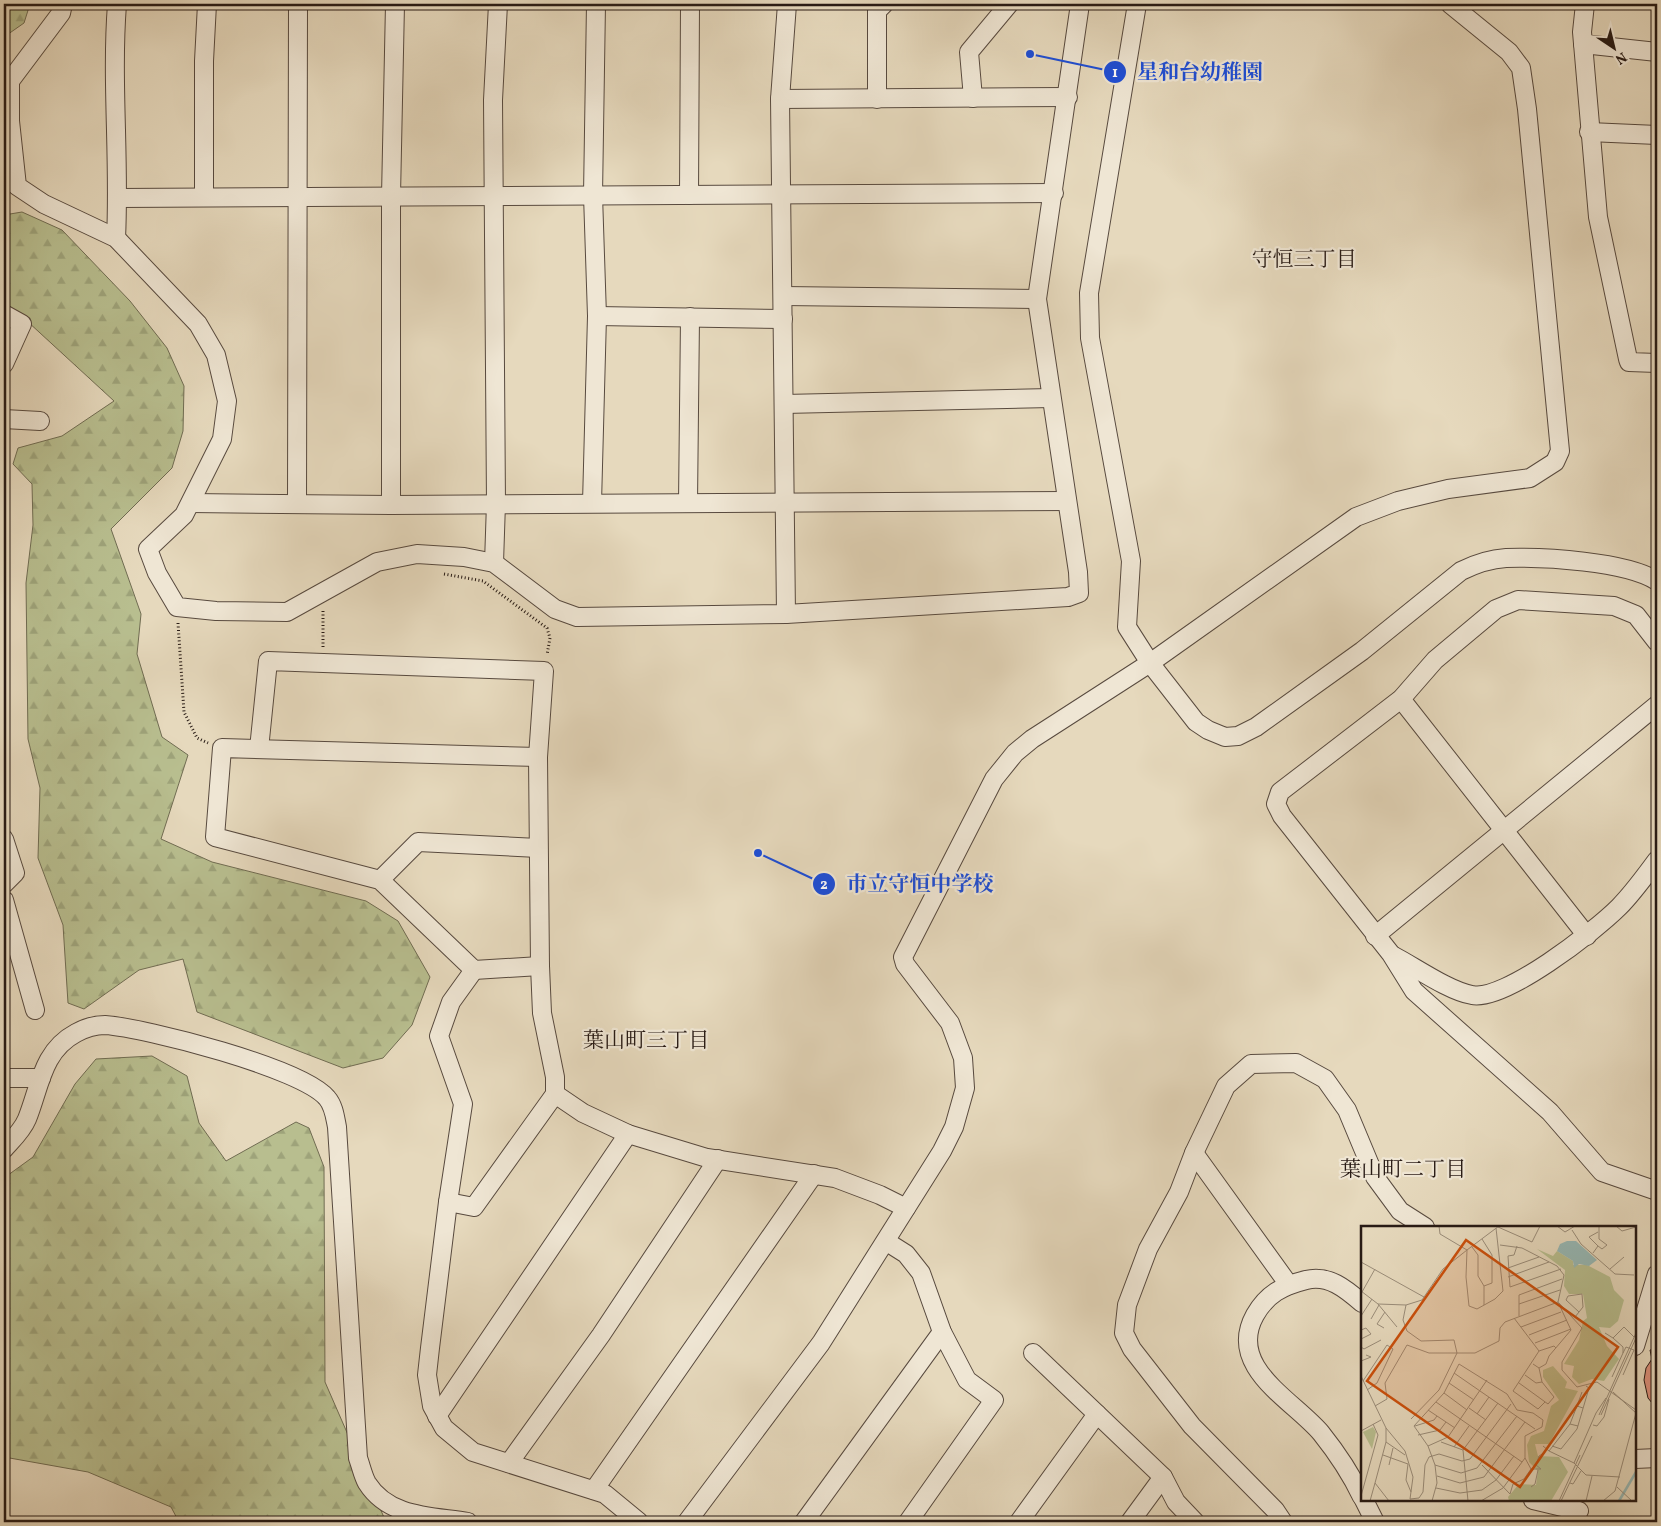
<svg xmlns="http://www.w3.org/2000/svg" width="1661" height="1526" font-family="Vollkorn,'Noto Serif JP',serif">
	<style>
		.forest { fill: url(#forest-firs); stroke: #706c52 }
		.building { fill: #dd917c; stroke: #281b15; filter: url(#shadow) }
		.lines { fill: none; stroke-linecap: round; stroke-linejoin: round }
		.minor-casing { stroke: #584a3f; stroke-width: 20 }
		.path { stroke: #281b15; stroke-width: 3; stroke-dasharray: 1 2.5; stroke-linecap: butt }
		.minor { stroke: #efe6d4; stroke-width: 18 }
		.labels { text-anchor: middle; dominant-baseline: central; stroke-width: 4.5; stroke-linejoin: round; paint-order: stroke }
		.neighbourhood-label { font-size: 21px; fill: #281b15; stroke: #efe6d4 }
		.inset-river { fill: none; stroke: #97b9b6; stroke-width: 2.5 }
		.inset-road { fill: none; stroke: #9a8d7a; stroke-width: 1 }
		.view { fill: #cb500d; fill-opacity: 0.15; stroke: #cb500d; stroke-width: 2.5 }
		.inset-edge { fill: none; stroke: #281b15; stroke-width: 2.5 }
		.leader { fill: none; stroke: #1d4ed8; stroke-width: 2 }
		.callout-dot { fill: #1d4ed8; stroke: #efe6d4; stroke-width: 2 }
		.mark-label { font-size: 15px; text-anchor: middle; font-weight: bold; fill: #fff }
		.callout-label { font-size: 21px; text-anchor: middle; font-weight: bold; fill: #1d4ed8; stroke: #efe6d4; stroke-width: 4.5; stroke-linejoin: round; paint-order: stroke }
	</style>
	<defs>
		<pattern id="forest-firs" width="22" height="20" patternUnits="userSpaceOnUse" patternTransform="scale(1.25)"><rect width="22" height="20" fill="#b8be8f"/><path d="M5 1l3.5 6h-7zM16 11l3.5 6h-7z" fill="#9ea37a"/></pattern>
		<filter id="shadow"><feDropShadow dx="4.5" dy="-4.5" stdDeviation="0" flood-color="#0004"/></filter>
	</defs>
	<rect width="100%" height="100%" fill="#e6d9bd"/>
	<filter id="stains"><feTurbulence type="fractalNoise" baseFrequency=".004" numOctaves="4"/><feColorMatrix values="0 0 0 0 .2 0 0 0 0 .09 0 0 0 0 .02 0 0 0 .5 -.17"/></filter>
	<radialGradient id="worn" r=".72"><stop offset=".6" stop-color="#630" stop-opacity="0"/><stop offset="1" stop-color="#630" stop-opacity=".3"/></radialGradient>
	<g class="forest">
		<polygon points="4,4 30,4 24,23 4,37"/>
		<polygon points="22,212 62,230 130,301 167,348 184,386 183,431 172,468 111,529 141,614 137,654 162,737 188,755 161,839 212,862 366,901 398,921 430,977 412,1025 383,1058 343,1068 197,1012 183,959 139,970 84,1009 68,1003 63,925 38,858 40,788 28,739 26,583 33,525 32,484 13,464 18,448 62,436 114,401 27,321 4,343 4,215"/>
		<polygon points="152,1056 187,1076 199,1123 226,1161 296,1122 309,1128 324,1167 325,1382 386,1522 179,1522 171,1507 88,1472 4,1457 4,1178 33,1157 75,1084 96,1059"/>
	</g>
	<polygon class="building" points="1657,1349 1657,1409 1648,1398 1644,1380 1646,1368 1652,1359 1650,1350"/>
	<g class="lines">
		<defs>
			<g id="minor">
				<polyline points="63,4 61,13 10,81 10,121 17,186 44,204 116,238 198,324 216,355 227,401 222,439 184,515 148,549 157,573 177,607 216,611 287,612 377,562 417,554 464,557 494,563 555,609 577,617 786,614 1068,597 1079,593 1078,572 1037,299 1080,4"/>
				<path d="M1137,4L1089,293L1090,338L1131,561L1127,627L1150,663L1196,722L1208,730L1225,737L1238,736L1256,727L1362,651L1461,571C1475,564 1490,559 1506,558C1544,557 1625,561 1657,581"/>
				<polyline points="1585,4 1582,32 1598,217 1628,359 1629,362 1657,363"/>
				<polyline points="1583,44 1657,52"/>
				<polyline points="973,98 969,52 1009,4"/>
				<polyline points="780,99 1068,97"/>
				<polyline points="877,99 877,11 884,4"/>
				<polyline points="1589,132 1657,135"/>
				<polyline points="689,195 690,4"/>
				<polyline points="204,197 204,61 207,4"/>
				<polyline points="118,198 1054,193"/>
				<path d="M116,238C120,160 111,82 117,4"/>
				<polyline points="783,296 1037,299"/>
				<polyline points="4,314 22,324 4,364"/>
				<polyline points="597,316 783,319"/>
				<polyline points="784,404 1051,398"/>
				<polyline points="4,419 40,421"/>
				<polyline points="191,503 391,505 1067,501"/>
				<polyline points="297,503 298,4"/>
				<polyline points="592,503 597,316 593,195 596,4"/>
				<polyline points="688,503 690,317"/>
				<polyline points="391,505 391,196 395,4"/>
				<polyline points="494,563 496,503 493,100 498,4"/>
				<polyline points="786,614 780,99 787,4"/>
				<polyline points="1657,642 1636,615 1614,606 1518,600 1496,609 1435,660 1401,699 1280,792 1276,804 1282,816 1391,954 1414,991 1550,1112 1602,1172 1657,1191"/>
				<polyline points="1401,699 1587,936"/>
				<polyline points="259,749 268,661 544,671 538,757 540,966 542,1013 555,1077 555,1094 474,1207 448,1202"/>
				<polyline points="538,757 222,748 215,837 380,880 474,970 540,966"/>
				<polyline points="4,839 15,873 4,884"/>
				<polyline points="380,880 418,842 538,848"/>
				<polyline points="4,900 35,1010"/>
				<polyline points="1375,936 1657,705"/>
				<path d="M1394,956C1415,967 1449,991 1472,995C1504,1002 1595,931 1619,907C1633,893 1645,876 1657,860"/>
				<polyline points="474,970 451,1002 439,1036 463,1104 448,1202 430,1348 427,1375 432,1406 444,1428 473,1452 605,1494 639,1522"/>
				<polyline points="4,1078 41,1078"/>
				<polyline points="555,1094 583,1113 628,1134 707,1158 835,1178 880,1195 906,1208"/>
				<path d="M4,1149C12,1140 22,1131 27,1119C40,1087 42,1051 76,1033C85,1028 95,1025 105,1025C146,1028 302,1068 327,1098C334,1106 335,1117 337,1127L358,1458C361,1466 363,1476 367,1483C389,1518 432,1516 468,1522"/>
				<polyline points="1194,1153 1289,1285"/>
				<polyline points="887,1242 906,1254 921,1273 942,1332 967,1380 994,1400 908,1522"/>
				<path d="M1362,1303C1346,1289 1328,1274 1306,1280C1282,1286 1267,1294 1255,1315C1226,1367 1293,1400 1321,1433C1337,1453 1351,1474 1362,1497"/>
				<polyline points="1635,1346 1657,1274"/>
				<polyline points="1033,1353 1097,1414"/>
				<polyline points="437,1416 628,1134"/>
				<polyline points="1635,1459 1657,1458"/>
				<polyline points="509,1463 601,1335 718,1159"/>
				<polyline points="594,1490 814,1174"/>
				<polyline points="1364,1500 1375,1522"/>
				<polyline points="1533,1500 1579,1511"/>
				<polyline points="687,1522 821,1343 942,1151 954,1127 965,1088 963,1058 950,1023 905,964 903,957 994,779 1015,753 1032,739 1150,663 1356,517 1398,501 1448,489 1530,478 1555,462 1560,451 1527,109 1521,68 1509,52 1450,4"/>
				<polyline points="804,1522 942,1332"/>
				<polyline points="1019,1522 1097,1414 1163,1477 1176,1502 1195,1522"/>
				<polyline points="1130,1522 1163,1477"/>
				<polyline points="1283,1522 1275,1510 1192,1426 1132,1349 1124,1333 1127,1305 1148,1249 1179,1192 1194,1153 1226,1086 1251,1064 1296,1063 1325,1079 1347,1110 1375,1177 1400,1211 1425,1227"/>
			</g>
		</defs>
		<use href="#minor" class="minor-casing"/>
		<g class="path">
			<polyline points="444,574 483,581 547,628 550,638 547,655"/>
			<polyline points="323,611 323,648"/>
			<polyline points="178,623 184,712 197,738 208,743"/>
		</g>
		<use href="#minor" class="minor"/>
	</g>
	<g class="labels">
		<g class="neighbourhood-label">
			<text x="1304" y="260">守恒三丁目</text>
			<text x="646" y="1041">葉山町三丁目</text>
			<text x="1403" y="1170">葉山町二丁目</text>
		</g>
	</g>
	<g transform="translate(1361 1226)">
		<rect width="275" height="275" fill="#e6d9bd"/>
		<path d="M176,23L192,30L196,25L212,35V39H226L249,51L253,64L263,74L257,95L249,102L238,101L246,120L258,133L243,155L231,153L218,158L211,151L213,140L203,138L218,114L222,95L226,92L222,68H208L203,60L204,44ZM192,140L206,156L204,162L217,165L188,218H174L177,230L198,231L207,246L190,275H148L147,271L158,258L175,259L177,245L168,236L166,219L170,210L183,205L190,180L198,174L182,151V144Z" fill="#b8be8f"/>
		<path d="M12,201L15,206L11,223L2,206Z" fill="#b8be8f"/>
		<path d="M206,15H215L236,34L228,40L218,38L213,42L212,35L196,25L199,18Z" fill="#97b9b6"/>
		<path class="inset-river" d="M258,275L275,246"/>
		<path class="inset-road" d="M78,0L79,8L106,24L138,0M196,0L204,6L214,0M255,0L261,5L275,1M137,1L171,16L179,0M211,4L220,18L254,48L273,49M237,6L228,11L237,20M121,13L131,29V57L123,60M139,19L161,22L196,40L203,49L197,76L210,104L188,130L185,138L178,142M156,20L153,29L147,30L149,61L200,43M111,21L117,29V50L123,60V79M232,27L237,20L241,23L246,19L238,13V0M0,36L63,71M147,42L178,31M249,43L263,31M147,51L188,36M0,65L17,78L36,101M1,66L14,43M198,77L221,102L201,136V144L216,161L236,156L275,184M17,78L45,79L61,74L82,43L106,24L105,51L108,80L116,83L134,73L142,65L135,2M158,78L199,64M45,79L42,94L46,105L60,115L93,114L96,127L78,164L50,193M0,90L11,73M158,90V69L201,53M214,91L222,81L221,68L207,70L205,74L218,86M153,92L178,125M10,93L18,79M160,101L200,86M23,102L16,98L24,86M0,104L5,102L10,108L0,113M244,107L252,112L263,101L273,111M168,109L206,94M252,112L262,121V127L265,121L273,124L262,149M174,117L210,103M0,121L3,123L20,114M0,135L10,131L5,129M93,147L174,203M164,149L175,157L181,156M0,150L25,202L44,225L52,251L49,273M251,151L262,127M2,155L26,119L32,123L16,157L6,164M88,157L113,174M158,157L187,178L193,171L181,156L178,142L172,138M221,166L216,180L222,182M252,166L275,187M83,167L106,184M245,172L235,187L213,237L225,249L259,251M75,176L161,236M184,176L177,183L152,165L178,125L193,120L195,122M14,180L26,173L24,157L46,119L68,127H114L138,115L139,102L144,96L197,76M216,180L209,198L217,200M108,182L125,194M67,184L94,202M116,188L128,171M238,189L275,107M240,189L275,112M232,199L236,200L243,191L248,173M54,200L73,194L76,190M25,202V216L14,257L28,275M0,205L20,194M57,209L79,204L85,196M25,216L44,229M80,216L102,224M67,220L87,211L126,154M182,220L188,225L209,198M191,220L200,223L216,203L228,162L225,160M93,221L108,200M102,224L137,177M102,224L107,275M188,225L213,237M22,229L47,238L45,254L50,266M28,239L32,222M74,239L100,247L116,242L156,190M170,243H180L175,239L178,230L184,226M76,250L99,257L123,251L164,196M209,257L212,258L220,245M170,261L174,258L177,244M256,261L271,275M75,262L99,267L121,264L135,254L153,230M0,270L17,209L12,198M49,273L58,272L62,266L64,239L68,231L78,228L101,235L109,233L150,178M9,275L14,257M71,275L76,257L74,239L67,220L53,200L83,167L98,138L146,168L156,184L172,187L182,194L181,201L164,210V232L170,243L163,253L152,258L149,268L121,239M120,275L142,262L164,232M198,275L219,229M200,275L231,210M225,275L231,250M242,275L254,265L275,187"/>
		<path class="view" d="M105,14L257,121L159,261L6,155Z"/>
		<rect width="275" height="275" class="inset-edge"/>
	</g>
	<path class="leader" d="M1030 54L1115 72M758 853L824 884"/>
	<g class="callout-dot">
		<circle cx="1030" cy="54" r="5"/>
		<circle cx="758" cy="853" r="5"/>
		<circle cx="1115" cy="72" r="12"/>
		<circle cx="824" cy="884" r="12"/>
	</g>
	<g class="mark-label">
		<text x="1115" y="77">1</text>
		<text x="824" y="889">2</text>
	</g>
	<g class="callout-label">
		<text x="1200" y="79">星和台幼稚園</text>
		<text x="920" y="891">市立守恒中学校</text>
	</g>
	<rect width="1661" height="1526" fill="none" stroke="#e6d9bd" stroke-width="20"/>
	<rect x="5" y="5" width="1651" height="1516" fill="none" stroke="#281b15" stroke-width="2.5"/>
	<rect x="10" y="10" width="1641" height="1506" fill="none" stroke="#281b15"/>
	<g transform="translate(1614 48) rotate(145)" stroke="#efe6d4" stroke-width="4" paint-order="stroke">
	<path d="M0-4L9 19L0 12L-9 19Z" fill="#281b15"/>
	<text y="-8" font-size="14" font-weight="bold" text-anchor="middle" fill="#281b15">N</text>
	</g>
	<rect width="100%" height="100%" filter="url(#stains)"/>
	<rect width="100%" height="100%" fill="url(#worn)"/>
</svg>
